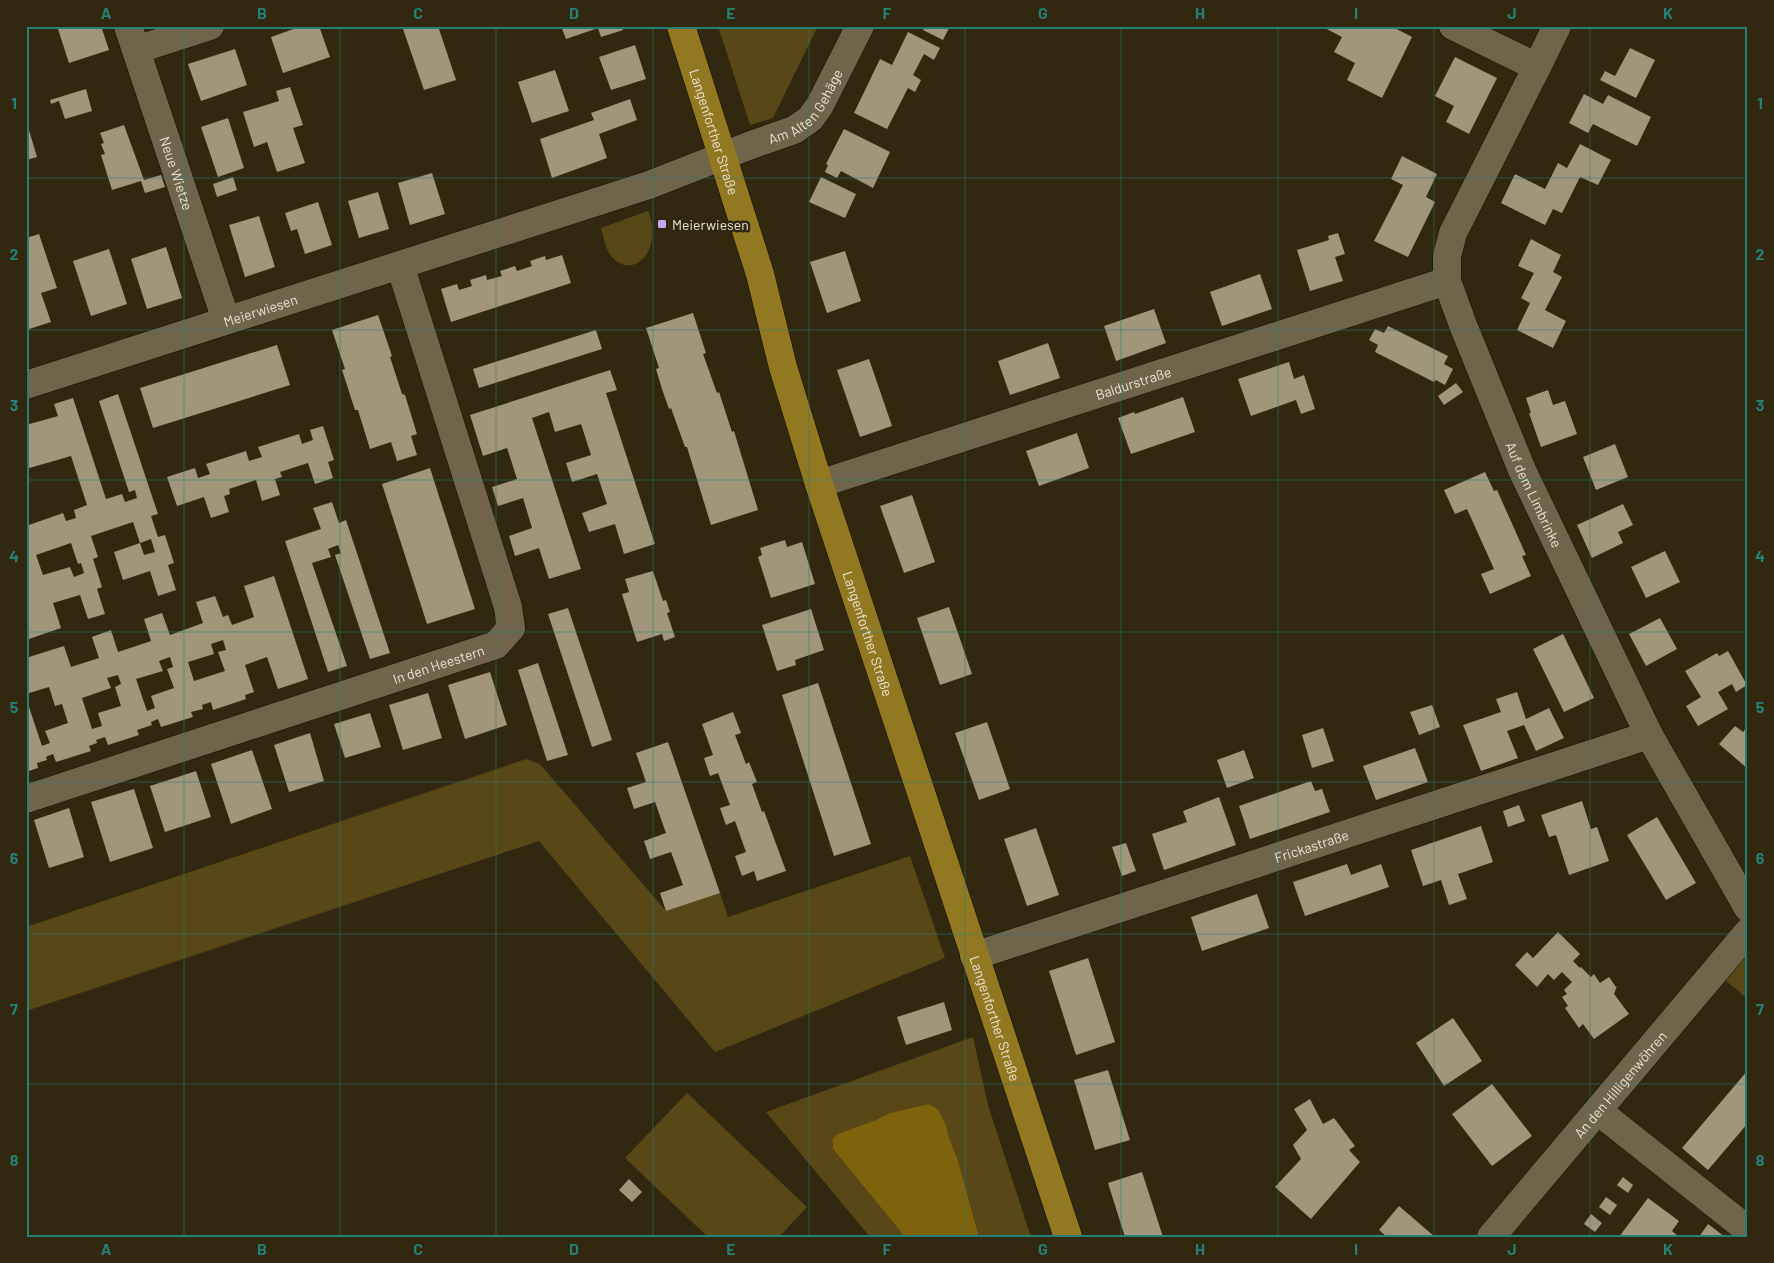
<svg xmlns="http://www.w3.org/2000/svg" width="1774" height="1263" font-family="Barlow,sans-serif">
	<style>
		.green { fill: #584717 }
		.water { fill: #7f630c }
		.building { fill: #a2967a; fill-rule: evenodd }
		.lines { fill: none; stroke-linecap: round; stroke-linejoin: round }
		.minor-casing { stroke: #191000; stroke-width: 29 }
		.major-casing { stroke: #191000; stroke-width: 29 }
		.minor { stroke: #70654b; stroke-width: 28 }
		.major { stroke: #937822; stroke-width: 28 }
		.grid { fill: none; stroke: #258178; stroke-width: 1; stroke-opacity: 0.55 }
		.poi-dot { fill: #c0a8f4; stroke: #31280f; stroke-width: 2 }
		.labels { text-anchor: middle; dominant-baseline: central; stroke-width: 5; stroke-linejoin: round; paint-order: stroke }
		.street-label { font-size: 14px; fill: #e9e3d4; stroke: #31280f }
		.poi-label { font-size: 14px; fill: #e9e3d4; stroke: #31280f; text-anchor: start }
		.neatline { fill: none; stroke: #258178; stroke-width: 2 }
		.grid-label { font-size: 16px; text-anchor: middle; font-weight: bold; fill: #258178 }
	</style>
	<rect width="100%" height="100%" fill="#31280f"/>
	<g class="green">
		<polygon points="718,26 818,26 773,118 750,125"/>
		<path d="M648,211C652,219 652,226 652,234C652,267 619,278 606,247C604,241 603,234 601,228Z"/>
		<polygon points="526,759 540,764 666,911 720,893 728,917 910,856 945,958 715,1052 539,841 26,1011 26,927"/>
		<polygon points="1748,945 1748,999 1721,977"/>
		<polygon points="973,1037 988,1105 1031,1237 979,1237 958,1160 949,1138 946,1125 938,1109 928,1104 890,1113 876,1120 837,1134 832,1141 833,1149 905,1237 870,1237 766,1112"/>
		<polygon points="687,1093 807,1207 779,1237 708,1237 625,1158"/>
	</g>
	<polygon class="water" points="928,1104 938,1109 946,1125 949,1138 958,1160 979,1237 905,1237 833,1149 832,1140 837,1134 876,1120 890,1113"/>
	<g class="building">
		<polygon points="57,26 101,26 109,50 69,63"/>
		<polygon points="302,26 319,26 330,57 283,73 271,37"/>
		<polygon points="402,26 438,26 456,80 424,90"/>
		<polygon points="561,26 622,26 623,30 601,37 598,28 566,39"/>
		<polygon points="925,26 950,26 943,40 923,30"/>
		<polygon points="1321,26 1391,26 1412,37 1382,98 1347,80 1355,63 1334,52 1342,37"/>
		<polygon points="908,32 940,48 934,60 924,54 913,75 921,80 915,92 908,88 887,129 854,113 880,59 892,65"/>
		<polygon points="635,45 646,79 611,90 599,57"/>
		<polygon points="1630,48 1655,60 1636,98 1600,80 1605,71 1615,76"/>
		<polygon points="235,49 247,85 201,101 188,64"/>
		<polygon points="1455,57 1497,78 1469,134 1446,122 1454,106 1435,96"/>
		<polygon points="555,70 569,111 532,123 518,82"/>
		<polygon points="290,87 303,125 293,128 305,163 277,172 267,142 254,147 243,112 279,101 276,91"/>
		<polygon points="86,89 92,111 65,119 59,101 51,104 50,100"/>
		<polygon points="1584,94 1603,104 1608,95 1651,117 1637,146 1593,124 1588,133 1569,123"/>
		<polygon points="630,99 637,120 599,134 607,158 552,178 540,139 594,120 591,113"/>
		<polygon points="228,118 244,168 218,177 201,127"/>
		<polygon points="26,120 37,157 26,160"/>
		<polygon points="124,125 144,180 161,175 165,187 145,193 141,181 112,190 101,155 105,154 101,144 104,143 100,133"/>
		<polygon points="844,129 890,152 873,188 841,171 837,178 825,172 828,165 826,164"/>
		<polygon points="1580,144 1611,160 1598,185 1580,177 1562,213 1553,209 1545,225 1501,203 1515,174 1545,189 1558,163 1567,168"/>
		<polygon points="1402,156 1437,174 1426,197 1435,202 1408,257 1374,241 1403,185 1391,179"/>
		<polygon points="432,173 445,214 410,225 398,183"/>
		<polygon points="233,177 237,190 217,197 213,184"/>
		<polygon points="821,177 856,194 845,218 809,202"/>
		<polygon points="378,192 389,229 359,238 348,201"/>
		<polygon points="318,202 332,245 305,254 297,229 291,231 285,213"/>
		<polygon points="259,216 275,267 245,277 229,225"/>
		<polygon points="1338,233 1345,254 1335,257 1343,281 1310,291 1297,250 1329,240 1328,236"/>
		<polygon points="39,234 57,288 41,293 51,322 26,330 26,238"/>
		<polygon points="1531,239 1561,255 1553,272 1562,277 1545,310 1566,321 1553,348 1517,330 1530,303 1521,298 1534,273 1518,266"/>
		<polygon points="166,247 182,298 147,309 131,259"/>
		<polygon points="109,249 127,304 91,316 73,261"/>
		<polygon points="845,251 861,301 827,313 810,262"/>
		<polygon points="562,255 571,283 451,322 441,289 457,284 459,290 472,286 470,280 486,275 487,280 502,276 500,271 515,266 517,271 532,266 530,261 545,256 546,260"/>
		<polygon points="1260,274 1272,309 1222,326 1210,292"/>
		<polygon points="1154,309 1166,343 1116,361 1104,326"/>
		<polygon points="693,313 706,353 703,354 717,393 719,392 732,432 734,431 758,510 711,525 687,447 685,447 671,408 669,409 662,389 656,369 659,368 646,328"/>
		<polygon points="378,315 392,356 390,357 402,394 405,395 417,434 411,436 417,455 397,461 391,442 370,449 358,410 355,410 342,370 345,369 332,330"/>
		<polygon points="1388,326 1448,356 1444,364 1453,369 1445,385 1436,380 1434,382 1375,352 1378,345 1369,340 1375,329 1384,333"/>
		<polygon points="596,330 602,349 479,388 473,369"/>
		<polygon points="1048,343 1060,378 1010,395 998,361"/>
		<polygon points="277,345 290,385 153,428 140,388"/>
		<polygon points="869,359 892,426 860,437 837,370"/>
		<polygon points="1289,362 1294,379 1304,375 1315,409 1301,414 1296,400 1251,416 1238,379"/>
		<polygon points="610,370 617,390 606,393 655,544 624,554 615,524 589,532 582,513 607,504 597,474 572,482 566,463 591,455 581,424 555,432 549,412 532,418 581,569 549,579 539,548 515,556 509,536 532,528 523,498 498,506 492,487 517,479 507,448 483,456 470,415"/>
		<polygon points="1456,383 1463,392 1444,405 1438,396"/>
		<polygon points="1548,390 1553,405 1565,401 1577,434 1541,447 1529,413 1531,413 1526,398"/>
		<path d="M118,394L158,514L151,516L158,537L165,535L174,563L168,565L176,590L158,596L150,571L123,580L114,552L140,543L144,555L155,552L151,539L140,543L133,522L91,536L98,557L93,559L102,587L97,589L105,614L88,619L80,595L53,603L61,628L26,640V600L28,599L26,594V526L63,513L66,521L76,518L74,510L87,505L71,456L26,469V425L58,416L54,404L73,398L106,499L122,494L125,502L137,498L135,490L129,492L99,401ZM71,543L78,564L81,563L84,573L74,577L70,567L43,575L36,555Z"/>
		<polygon points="1183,397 1195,432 1131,454 1118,418 1134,412 1135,414"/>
		<polygon points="323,426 334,460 328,462 333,478 315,484 308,463 280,472 282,477 275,479 280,495 262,501 256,480 229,489 230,494 224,496 229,512 211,518 204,497 177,506 167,477 195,468 198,478 210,474 206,464 246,451 249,461 262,457 258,447 299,434 302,444 313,440 310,430"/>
		<polygon points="1077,433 1089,468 1039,486 1026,451"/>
		<polygon points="1615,444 1628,477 1596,490 1583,457"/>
		<polygon points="430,468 475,609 427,624 382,484"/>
		<polygon points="1485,472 1494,491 1497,490 1526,555 1522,556 1531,576 1490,594 1481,574 1494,569 1467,509 1455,514 1444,490"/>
		<polygon points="912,495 935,562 904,573 880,506"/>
		<polygon points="332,502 339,523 346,520 390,653 370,659 335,555 341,553 338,545 328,549 331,557 312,563 347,666 328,672 285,541 321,529 313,508"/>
		<polygon points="1623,504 1633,525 1618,532 1623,543 1592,558 1577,525"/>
		<polygon points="785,540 787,547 802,542 815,584 771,598 758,557 762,555 760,548"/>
		<polygon points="1665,551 1680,582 1646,598 1631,567"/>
		<polygon points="653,571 663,601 666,600 670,612 667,613 675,637 664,641 662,634 637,642 622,594 629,592 625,579"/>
		<path d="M274,576L308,679L278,689L267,657L245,665L254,692L245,695L246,699L213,710L211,702L202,705L203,709L191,712L193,717L161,727L158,719L151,722L152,725L137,730L139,735L108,745L105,737L96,740L97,743L89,746L91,751L56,762L53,754L46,757L47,760L37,763L38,768L26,772V698L42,746L50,743L45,731L68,723L62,704L55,706L49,687L26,694V658L64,646L71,667L99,658L92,637L111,630L118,652L151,641L144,619L162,613L170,635L203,623L196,602L215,596L223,617L228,615L232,625L254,617L244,586ZM223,640L226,650L218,652L225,671L194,681L188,662L214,654L211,644ZM170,657L173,667L167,669L174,688L151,696L155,708L147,711L136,679L163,671L159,661ZM118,675L121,684L115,687L121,706L98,713L102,726L92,729L82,698L111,688L107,678Z"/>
		<polygon points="949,607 972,674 940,685 917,618"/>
		<polygon points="568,608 612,740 592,747 548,614"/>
		<polygon points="811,609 824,650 795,660 796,665 777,671 762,625"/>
		<polygon points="1660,618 1677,649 1646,666 1629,634"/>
		<polygon points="1563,634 1594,698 1564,712 1533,649"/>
		<polygon points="1728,651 1747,685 1736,692 1732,684 1718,692 1728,709 1698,726 1686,706 1701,697 1685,671 1717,653 1719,656"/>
		<polygon points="538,663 568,755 547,761 518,670"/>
		<polygon points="490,672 507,725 465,739 448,685"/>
		<polygon points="818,683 871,844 834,856 782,695"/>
		<polygon points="1517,692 1526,719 1549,708 1564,738 1536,751 1524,725 1507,731 1518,758 1481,771 1463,725 1501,712 1496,699"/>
		<polygon points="428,693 442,738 403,750 389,705"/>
		<polygon points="1432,705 1440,727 1419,735 1410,712"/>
		<polygon points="733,712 741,733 735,735 746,764 749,762 757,782 752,784 762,812 764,811 786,871 757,881 754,871 742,876 735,856 746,852 735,821 726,825 720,808 730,805 718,773 710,776 704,758 713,755 702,724"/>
		<polygon points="370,713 381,747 345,758 334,724"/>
		<polygon points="987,722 1010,789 979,800 955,733"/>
		<polygon points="1735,726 1743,732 1748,726 1748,769 1719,744"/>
		<polygon points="1323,728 1334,761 1312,768 1302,735"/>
		<polygon points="310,733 324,781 289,792 274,745"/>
		<polygon points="668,742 720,893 666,911 660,893 683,885 671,852 650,859 644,841 666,833 655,802 634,809 627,788 646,782 636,753"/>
		<polygon points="1415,748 1428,782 1376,800 1363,766"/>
		<polygon points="252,750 272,809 231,824 211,764"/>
		<polygon points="1244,750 1254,778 1227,788 1217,760"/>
		<polygon points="196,771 211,817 165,832 150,786"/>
		<polygon points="1311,781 1315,791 1322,789 1330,812 1250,839 1239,806"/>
		<polygon points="134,789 153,848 110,862 91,802"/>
		<polygon points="1219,797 1236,845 1164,870 1152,834 1187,822 1183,811"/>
		<polygon points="1582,801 1591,829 1597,827 1609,861 1569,875 1556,835 1549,837 1541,815"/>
		<polygon points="1519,805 1525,821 1508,827 1503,811"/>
		<polygon points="69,808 84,857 49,868 34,820"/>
		<polygon points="1657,817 1696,883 1666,900 1627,835"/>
		<polygon points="1481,826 1493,862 1458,874 1467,899 1449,905 1441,880 1423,886 1411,850"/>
		<polygon points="1036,828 1059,895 1027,906 1004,839"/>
		<polygon points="1126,843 1136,871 1122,876 1112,847"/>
		<polygon points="1347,864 1351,875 1381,864 1389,887 1305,916 1293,882"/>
		<polygon points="1257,894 1269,928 1202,951 1191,917"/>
		<polygon points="1558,932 1580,954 1573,961 1580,968 1581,967 1591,977 1594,974 1600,983 1609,977 1616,987 1617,986 1614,994 1629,1014 1594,1039 1583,1024 1579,1028 1565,1008 1568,1006 1562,997 1567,994 1564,990 1572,982 1562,972 1554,980 1548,974 1537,987 1515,965 1527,952 1533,958"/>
		<polygon points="1088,958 1115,1042 1076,1055 1049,971"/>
		<polygon points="944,1002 952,1030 906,1045 897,1017"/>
		<polygon points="1453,1018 1482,1061 1444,1086 1416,1043"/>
		<polygon points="1108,1070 1130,1140 1095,1150 1074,1080"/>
		<polygon points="1748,1070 1748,1123 1708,1170 1682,1148"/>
		<polygon points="1492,1084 1532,1136 1492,1166 1452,1114"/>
		<polygon points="1310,1099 1323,1124 1334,1118 1355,1146 1349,1150 1360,1162 1311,1219 1275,1187 1301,1159 1293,1145 1307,1130 1294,1109"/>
		<polygon points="1142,1172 1163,1237 1125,1237 1108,1183"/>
		<polygon points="1623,1177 1633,1185 1628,1193 1617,1185"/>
		<polygon points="629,1179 642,1192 632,1202 619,1190"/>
		<polygon points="1606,1197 1617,1205 1610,1215 1599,1207"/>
		<polygon points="1648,1198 1679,1221 1672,1231 1679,1237 1619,1237"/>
		<polygon points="1399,1206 1435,1237 1387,1237 1379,1230"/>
		<polygon points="1591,1214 1602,1223 1595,1232 1584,1224"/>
		<polygon points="1708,1224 1725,1237 1699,1237"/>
	</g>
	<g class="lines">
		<defs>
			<g id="minor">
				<path id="s1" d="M128,26L226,320"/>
				<path id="s2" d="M1453,26L1537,67L1453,233L1447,256V281L1463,325L1522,470L1649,735L1748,908"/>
				<polyline points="136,50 210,26"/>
				<polyline points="1537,67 1557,26"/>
				<path id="s3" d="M26,385L649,185L751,145L794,130L810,119L820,105L860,26"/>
				<path id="s4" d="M819,484L1447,281"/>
				<path id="s5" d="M26,799L496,645L511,628L508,607L400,265"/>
				<path id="s6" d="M974,956L1649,735"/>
				<polyline points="1598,1111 1748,1230"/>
				<path id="s7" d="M1491,1237L1748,932"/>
			</g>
			<g id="major">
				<path id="s8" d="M681,26L760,274L783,367L819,484L1068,1237"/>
			</g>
		</defs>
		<use href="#minor" class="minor-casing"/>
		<use href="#major" class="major-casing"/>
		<use href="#minor" class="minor"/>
		<use href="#major" class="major"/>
	</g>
	<path class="grid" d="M184,26V1237M340,26V1237M496,26V1237M653,26V1237M809,26V1237M965,26V1237M1121,26V1237M1278,26V1237M1434,26V1237M1590,26V1237M26,178H1748M26,330H1748M26,480H1748M26,632H1748M26,782H1748M26,934H1748M26,1084H1748"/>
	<rect class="poi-dot" x="657" y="219" width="10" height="10" rx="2.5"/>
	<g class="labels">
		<g class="street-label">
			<text stroke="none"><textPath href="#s3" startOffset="834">Am Alten Gehäge</textPath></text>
			<text stroke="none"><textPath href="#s8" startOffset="111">Langenforther Straße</textPath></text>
			<text stroke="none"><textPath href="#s1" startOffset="155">Neue Wietze</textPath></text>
			<text stroke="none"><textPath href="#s3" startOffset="246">Meierwiesen</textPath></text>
			<text stroke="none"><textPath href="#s4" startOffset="330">Baldurstraße</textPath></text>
			<text stroke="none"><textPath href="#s2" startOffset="559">Auf dem Limbrinke</textPath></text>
			<text stroke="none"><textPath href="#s8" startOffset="636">Langenforther Straße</textPath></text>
			<text stroke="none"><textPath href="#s5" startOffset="434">In den Heestern</textPath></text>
			<text stroke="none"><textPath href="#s6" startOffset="355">Frickastraße</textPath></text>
			<text stroke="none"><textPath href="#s8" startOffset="1041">Langenforther Straße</textPath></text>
			<text stroke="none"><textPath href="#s7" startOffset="200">An den Hilligenwöhren</textPath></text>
		</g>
		<g class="poi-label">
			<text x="672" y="224">Meierwiesen</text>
		</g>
	</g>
	<rect width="1774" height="1263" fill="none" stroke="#31280f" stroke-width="55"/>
	<rect x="28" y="28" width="1718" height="1208" class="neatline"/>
	<g class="grid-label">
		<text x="106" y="19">A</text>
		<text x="262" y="19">B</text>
		<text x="418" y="19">C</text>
		<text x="574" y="19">D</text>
		<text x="731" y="19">E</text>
		<text x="887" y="19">F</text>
		<text x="1043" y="19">G</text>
		<text x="1200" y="19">H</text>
		<text x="1356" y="19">I</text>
		<text x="1512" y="19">J</text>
		<text x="1668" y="19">K</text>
		<text x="14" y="109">1</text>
		<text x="1760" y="109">1</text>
		<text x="14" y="260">2</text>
		<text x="1760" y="260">2</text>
		<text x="14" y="411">3</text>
		<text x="1760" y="411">3</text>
		<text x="14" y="562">4</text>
		<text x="1760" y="562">4</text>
		<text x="14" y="713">5</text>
		<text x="1760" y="713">5</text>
		<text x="14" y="864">6</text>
		<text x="1760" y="864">6</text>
		<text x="14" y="1015">7</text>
		<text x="1760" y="1015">7</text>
		<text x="14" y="1166">8</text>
		<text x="1760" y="1166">8</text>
		<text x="106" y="1255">A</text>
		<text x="262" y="1255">B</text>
		<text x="418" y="1255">C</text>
		<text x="574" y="1255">D</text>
		<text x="731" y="1255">E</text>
		<text x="887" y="1255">F</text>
		<text x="1043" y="1255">G</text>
		<text x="1200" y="1255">H</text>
		<text x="1356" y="1255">I</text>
		<text x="1512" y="1255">J</text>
		<text x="1668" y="1255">K</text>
	</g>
</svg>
